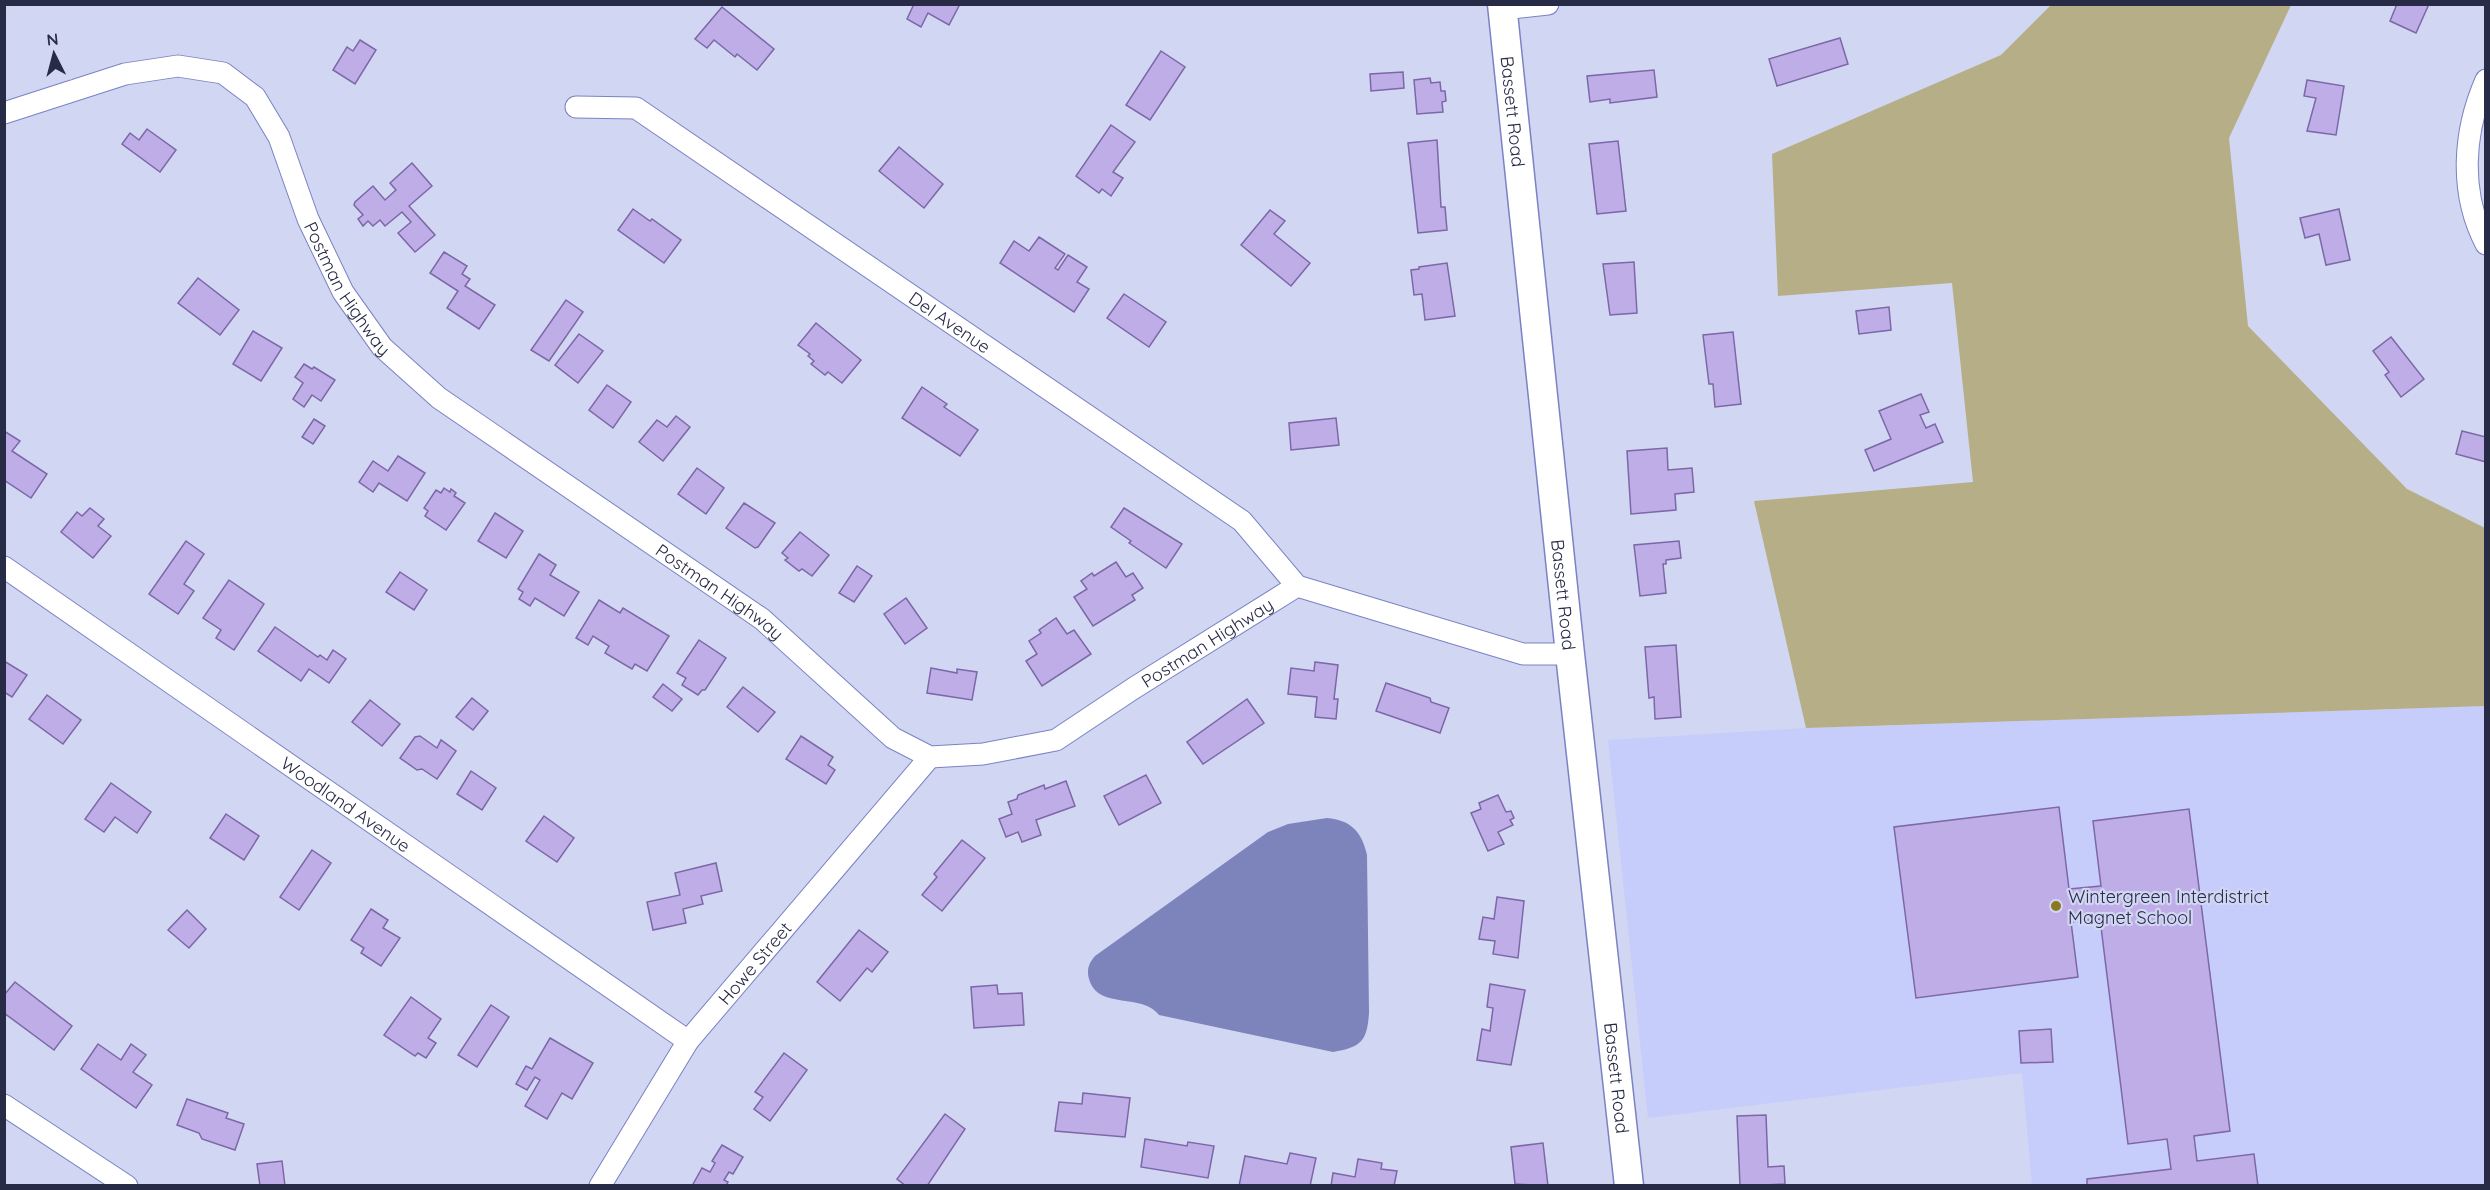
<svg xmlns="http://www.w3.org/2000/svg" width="2490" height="1190" font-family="Quicksand,sans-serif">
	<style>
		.built { fill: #c6cdfb }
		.green { fill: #b6ae86 }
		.water { fill: #7c84bb }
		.building { fill: #bfade8; stroke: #7c67a7; stroke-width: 1.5 }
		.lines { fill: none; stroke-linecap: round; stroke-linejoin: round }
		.street-casing { stroke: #7b82c3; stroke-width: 23 }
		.secondary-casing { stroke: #7b82c3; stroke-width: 31 }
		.street { stroke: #fff; stroke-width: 21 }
		.secondary { stroke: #fff; stroke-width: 28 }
		.poi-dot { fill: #8a791e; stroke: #d1d6f2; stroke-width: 2 }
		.labels { text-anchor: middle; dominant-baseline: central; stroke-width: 4.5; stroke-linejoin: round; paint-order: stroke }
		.street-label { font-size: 18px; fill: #282b46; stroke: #d1d6f2 }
		.poi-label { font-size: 18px; fill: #282b46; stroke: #d1d6f2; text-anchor: start }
	</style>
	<rect width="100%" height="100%" fill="#d1d6f2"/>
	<polygon class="built" points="2485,706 2485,1185 2032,1185 2022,1073 1648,1118 1608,740 1806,728"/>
	<polygon class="green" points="2052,4 2291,5 2229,138 2248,326 2407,489 2485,528 2485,706 1806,728 1754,501 1973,482 1952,283 1778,296 1772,154 2001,55"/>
	<path class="water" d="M1327,818C1351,820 1362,832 1367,855L1369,1013C1367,1042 1361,1047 1333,1052L1159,1015C1142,993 1100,1009 1090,982C1086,971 1088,964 1095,956L1268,832L1288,824Z"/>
	<g class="building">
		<polygon points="914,4 960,4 949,25 928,13 921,27 907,19"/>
		<polygon points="2397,4 2429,4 2416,33 2390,21"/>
		<polygon points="722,7 774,49 757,70 737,54 735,57 714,40 707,48 695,39"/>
		<polygon points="1840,38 1848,64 1777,86 1769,59"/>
		<polygon points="360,40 376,50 355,84 333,70 347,47 353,51"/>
		<polygon points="1161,51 1185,67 1150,120 1126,105"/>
		<polygon points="1654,70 1657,97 1610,103 1610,99 1590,102 1587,76"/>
		<polygon points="1403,72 1404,88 1371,91 1370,74"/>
		<polygon points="1430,78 1431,83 1440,82 1441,91 1445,91 1446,101 1442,102 1443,112 1417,114 1414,80"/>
		<polygon points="2307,80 2344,86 2336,135 2307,131 2316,98 2304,96"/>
		<polygon points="1111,125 1135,142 1113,172 1123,178 1111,196 1102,189 1099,193 1076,176"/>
		<polygon points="147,129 176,150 160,172 122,144 130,133 139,140"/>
		<polygon points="1437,140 1441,207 1445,207 1447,230 1418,233 1408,143"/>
		<polygon points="1618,141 1626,211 1597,214 1589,144"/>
		<polygon points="899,147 943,184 924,208 879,171"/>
		<polygon points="412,163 432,186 409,206 435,235 415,252 398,233 411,222 402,212 385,226 380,220 373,226 368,221 363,226 358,219 363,215 354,205 355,202 373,186 385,200 396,190 390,183"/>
		<polygon points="633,209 650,221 652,219 681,240 664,263 618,230"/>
		<polygon points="2339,209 2350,260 2326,265 2319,234 2305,238 2300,218"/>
		<polygon points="1270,210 1285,221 1274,234 1310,263 1291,286 1241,245"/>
		<polygon points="1039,237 1065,254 1055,268 1058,270 1068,255 1087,267 1077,282 1089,289 1074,312 1000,263 1014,241 1029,251"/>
		<polygon points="444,252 467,266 462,274 470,279 465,286 495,305 479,329 447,308 458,291 430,273"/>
		<polygon points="1634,262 1637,313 1610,315 1603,264"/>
		<polygon points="1447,263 1455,316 1425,320 1422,294 1414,295 1411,270 1419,269 1419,267"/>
		<polygon points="198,278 239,310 220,335 178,303"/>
		<polygon points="1124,294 1166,322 1149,347 1107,318"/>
		<polygon points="566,300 583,312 549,361 531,350"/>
		<polygon points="1889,307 1891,330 1859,334 1856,311"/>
		<polygon points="816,323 861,360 842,383 828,372 825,375 811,364 814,361 808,356 810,354 798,345"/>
		<polygon points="253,331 282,348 261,381 233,364"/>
		<polygon points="1733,332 1741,404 1715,407 1713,384 1709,384 1703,335"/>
		<polygon points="579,334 603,351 578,383 555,365"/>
		<polygon points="2391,337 2424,379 2401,397 2385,375 2389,372 2373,351"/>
		<polygon points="304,364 312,369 314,367 335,380 321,401 312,395 304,407 293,399 303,383 295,377"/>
		<polygon points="607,385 631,402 613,428 589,410"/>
		<polygon points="922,387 947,404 944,407 978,430 960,456 902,418"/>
		<polygon points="1921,394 1929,412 1920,415 1926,428 1935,424 1943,442 1874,471 1865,450 1891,439 1879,411"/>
		<polygon points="676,416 690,427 663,461 639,442 657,420 667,427"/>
		<polygon points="1336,418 1339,445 1291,450 1289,423"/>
		<polygon points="314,419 325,426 313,444 302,437"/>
		<polygon points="4,431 20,441 12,451 47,474 31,498 4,480"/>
		<polygon points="2462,431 2486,437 2486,462 2456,454"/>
		<polygon points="1667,448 1668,470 1692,468 1694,492 1675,494 1676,510 1631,514 1627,451"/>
		<polygon points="398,456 425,473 407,501 379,483 373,492 359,482 373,461 388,471"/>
		<polygon points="697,468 724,488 706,514 678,494"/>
		<polygon points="444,488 450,492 451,489 456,493 454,496 465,503 446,530 425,516 428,511 424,508 436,490 441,493"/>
		<polygon points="744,503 775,523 758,547 755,548 726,528"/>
		<polygon points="90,508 104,519 98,526 111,536 93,558 61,532 77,512 82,516"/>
		<polygon points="1124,508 1182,544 1166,568 1129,543 1131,541 1111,527"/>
		<polygon points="495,513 523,531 506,558 478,541"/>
		<polygon points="800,532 829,555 812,576 802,569 799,571 785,560 788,558 782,553"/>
		<polygon points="186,541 204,554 184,584 194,591 178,614 149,594"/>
		<polygon points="1679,541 1681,558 1666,560 1666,564 1663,564 1666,593 1640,596 1634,545"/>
		<polygon points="539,554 556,565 550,575 579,592 564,616 535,598 530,606 519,599 523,592 518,589"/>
		<polygon points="1116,562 1126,577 1133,573 1143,588 1132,595 1135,600 1093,626 1074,597 1087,589 1081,581 1092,573 1094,576"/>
		<polygon points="857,566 872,576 854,602 839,593"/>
		<polygon points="400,572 427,590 414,610 386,592"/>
		<polygon points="229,580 264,604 234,650 216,638 221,630 203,618"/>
		<polygon points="906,598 927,628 905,644 884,614"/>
		<polygon points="599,600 620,613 623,608 669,636 647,671 635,664 632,669 605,653 609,646 593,636 588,645 576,638"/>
		<polygon points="1056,618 1067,634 1074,630 1091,654 1042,686 1026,661 1037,654 1029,641 1041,633 1039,630"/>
		<polygon points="275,627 318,657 320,655 327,660 333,650 346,659 329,683 309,669 301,681 258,651"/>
		<polygon points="699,640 726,658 705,690 702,690 698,695 682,685 686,678 677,673"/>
		<polygon points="1676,645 1681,717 1655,719 1654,697 1649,698 1645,647"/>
		<polygon points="4,661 27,675 12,697 4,692"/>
		<polygon points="1315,662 1338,665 1334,699 1338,699 1336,719 1315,717 1317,697 1288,694 1291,668 1314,671"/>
		<polygon points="931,668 957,673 957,669 977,672 972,700 927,693"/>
		<polygon points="1386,683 1430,698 1431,702 1449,708 1440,733 1376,711"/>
		<polygon points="663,684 682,699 672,711 653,697"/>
		<polygon points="743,687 775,712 758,732 727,707"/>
		<polygon points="47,695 81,720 63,744 29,719"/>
		<polygon points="472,698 488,711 473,730 456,717"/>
		<polygon points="1247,699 1264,723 1203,764 1187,742"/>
		<polygon points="370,700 400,724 382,746 352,722"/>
		<polygon points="420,736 437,748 441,740 456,751 437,779 422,769 417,770 400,758 415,737"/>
		<polygon points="801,736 833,757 828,765 835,770 826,784 786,759"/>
		<polygon points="471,771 496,788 482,810 457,794"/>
		<polygon points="1146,775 1161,803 1119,825 1104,796"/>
		<polygon points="1066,781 1075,806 1036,820 1041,835 1022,842 1018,832 1006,837 999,819 1012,814 1008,802 1017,799 1018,795 1044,785 1045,789"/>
		<polygon points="111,783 151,812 137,833 115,817 104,832 85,819"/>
		<polygon points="1498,795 1506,812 1511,811 1514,818 1510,820 1513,825 1498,832 1504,844 1488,851 1471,813 1481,809 1479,803"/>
		<polygon points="2059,807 2069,889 2101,886 2093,821 2189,809 2230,1131 2194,1136 2197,1161 2254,1154 2258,1186 2087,1186 2087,1179 2171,1169 2167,1139 2128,1144 2100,919 2071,922 2078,977 1916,998 1894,827"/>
		<polygon points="226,814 259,836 244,860 210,838"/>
		<polygon points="544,816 574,838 557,862 526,841"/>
		<polygon points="962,840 985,858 942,911 922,895 937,877 934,874"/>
		<polygon points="312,850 331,863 299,910 280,897"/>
		<polygon points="716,863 722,891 701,896 703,904 683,909 686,923 653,930 647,902 680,895 675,873"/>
		<polygon points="1497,897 1524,901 1518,958 1493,954 1495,941 1479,939 1483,917 1494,919"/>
		<polygon points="371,909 388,920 383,928 400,938 381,966 361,953 364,948 351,940"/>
		<polygon points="187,910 206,929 189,948 168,930"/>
		<polygon points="859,930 888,952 872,972 867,968 840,1001 817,982"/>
		<polygon points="15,982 72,1026 54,1050 4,1013 4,995"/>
		<polygon points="1490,984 1525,990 1511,1065 1477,1060 1482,1029 1490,1031 1493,1008 1487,1007"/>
		<polygon points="997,985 998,994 1022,993 1024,1025 974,1028 971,987"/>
		<polygon points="411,997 441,1019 428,1038 436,1043 426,1058 418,1053 415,1056 384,1035"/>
		<polygon points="491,1005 509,1017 477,1067 458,1055"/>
		<polygon points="2051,1029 2053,1062 2021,1063 2019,1031"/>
		<polygon points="550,1038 593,1063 572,1099 562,1093 547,1119 525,1106 540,1080 535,1077 527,1090 516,1084 526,1066 532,1069"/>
		<polygon points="98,1044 121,1060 131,1044 146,1055 133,1072 152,1085 136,1108 81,1069"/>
		<polygon points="784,1053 807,1070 770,1121 754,1109 763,1097 755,1092"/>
		<polygon points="1083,1093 1130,1098 1125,1137 1055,1131 1059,1102 1082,1104"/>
		<polygon points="187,1099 228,1113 226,1118 244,1124 235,1150 202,1139 199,1133 177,1125"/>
		<polygon points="945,1114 965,1129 927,1186 906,1186 897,1179"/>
		<polygon points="1766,1115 1768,1167 1784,1166 1785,1184 1740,1186 1737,1116"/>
		<polygon points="1145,1139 1187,1146 1188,1142 1214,1146 1208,1178 1141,1167"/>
		<polygon points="1543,1143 1548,1186 1515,1184 1511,1147"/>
		<polygon points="722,1145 743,1157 733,1174 729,1172 724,1180 728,1182 726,1186 692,1186 702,1168 710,1172 715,1163 712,1161"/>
		<polygon points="1290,1153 1316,1158 1310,1186 1239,1186 1245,1156 1287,1164"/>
		<polygon points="1358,1159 1382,1163 1381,1169 1397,1171 1394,1186 1331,1186 1333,1173 1355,1177"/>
		<polygon points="282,1161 285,1186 260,1186 257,1164"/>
	</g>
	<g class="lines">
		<defs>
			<g id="street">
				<polyline points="1503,9 1548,4"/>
				<path d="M2486,80C2463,132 2459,193 2486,244"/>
				<path id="s1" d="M576,107L636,108L1242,521L1297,586"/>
				<path id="s2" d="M4,113L125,74L178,66L223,73L255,97L279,137L308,219L343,292L382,347L439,398L762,619L893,738L930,757L983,754L1056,740L1134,688L1297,586L1523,654H1570"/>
				<path id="s3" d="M4,567L688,1041"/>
				<polyline points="4,1105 127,1186"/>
				<path id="s4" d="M600,1186L688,1041L930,757"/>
			</g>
			<g id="secondary">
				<path id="s5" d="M1502,4L1570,654L1629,1186"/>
			</g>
		</defs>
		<use href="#street" class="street-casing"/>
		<use href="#secondary" class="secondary-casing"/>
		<use href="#street" class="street"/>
		<use href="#secondary" class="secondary"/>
	</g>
	<circle class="poi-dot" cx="2056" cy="906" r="6"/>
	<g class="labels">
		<g class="street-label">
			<text stroke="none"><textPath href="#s5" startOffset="108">Bassett Road</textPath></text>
			<text stroke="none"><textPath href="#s2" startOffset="480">Postman Highway</textPath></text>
			<text stroke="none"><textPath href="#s1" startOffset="440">Del Avenue</textPath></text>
			<text stroke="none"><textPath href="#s2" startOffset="966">Postman Highway</textPath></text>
			<text stroke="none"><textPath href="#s5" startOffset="594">Bassett Road</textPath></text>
			<text stroke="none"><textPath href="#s2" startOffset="1542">Postman Highway</textPath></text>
			<text stroke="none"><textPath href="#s3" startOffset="416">Woodland Avenue</textPath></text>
			<text stroke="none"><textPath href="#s4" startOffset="272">Howe Street</textPath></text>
			<text stroke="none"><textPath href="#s5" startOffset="1080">Bassett Road</textPath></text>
		</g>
		<g class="poi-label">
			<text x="2068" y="896">Wintergreen Interdistrict<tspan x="2068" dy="21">Magnet School</tspan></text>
		</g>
	</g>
	<rect width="2490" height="1190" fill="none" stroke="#282b46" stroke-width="12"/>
	<g transform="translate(54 54) rotate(354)" stroke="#d1d6f2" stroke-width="4.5" paint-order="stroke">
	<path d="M0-4.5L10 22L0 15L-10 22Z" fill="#282b46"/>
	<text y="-9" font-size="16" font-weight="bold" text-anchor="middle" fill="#282b46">N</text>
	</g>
</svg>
